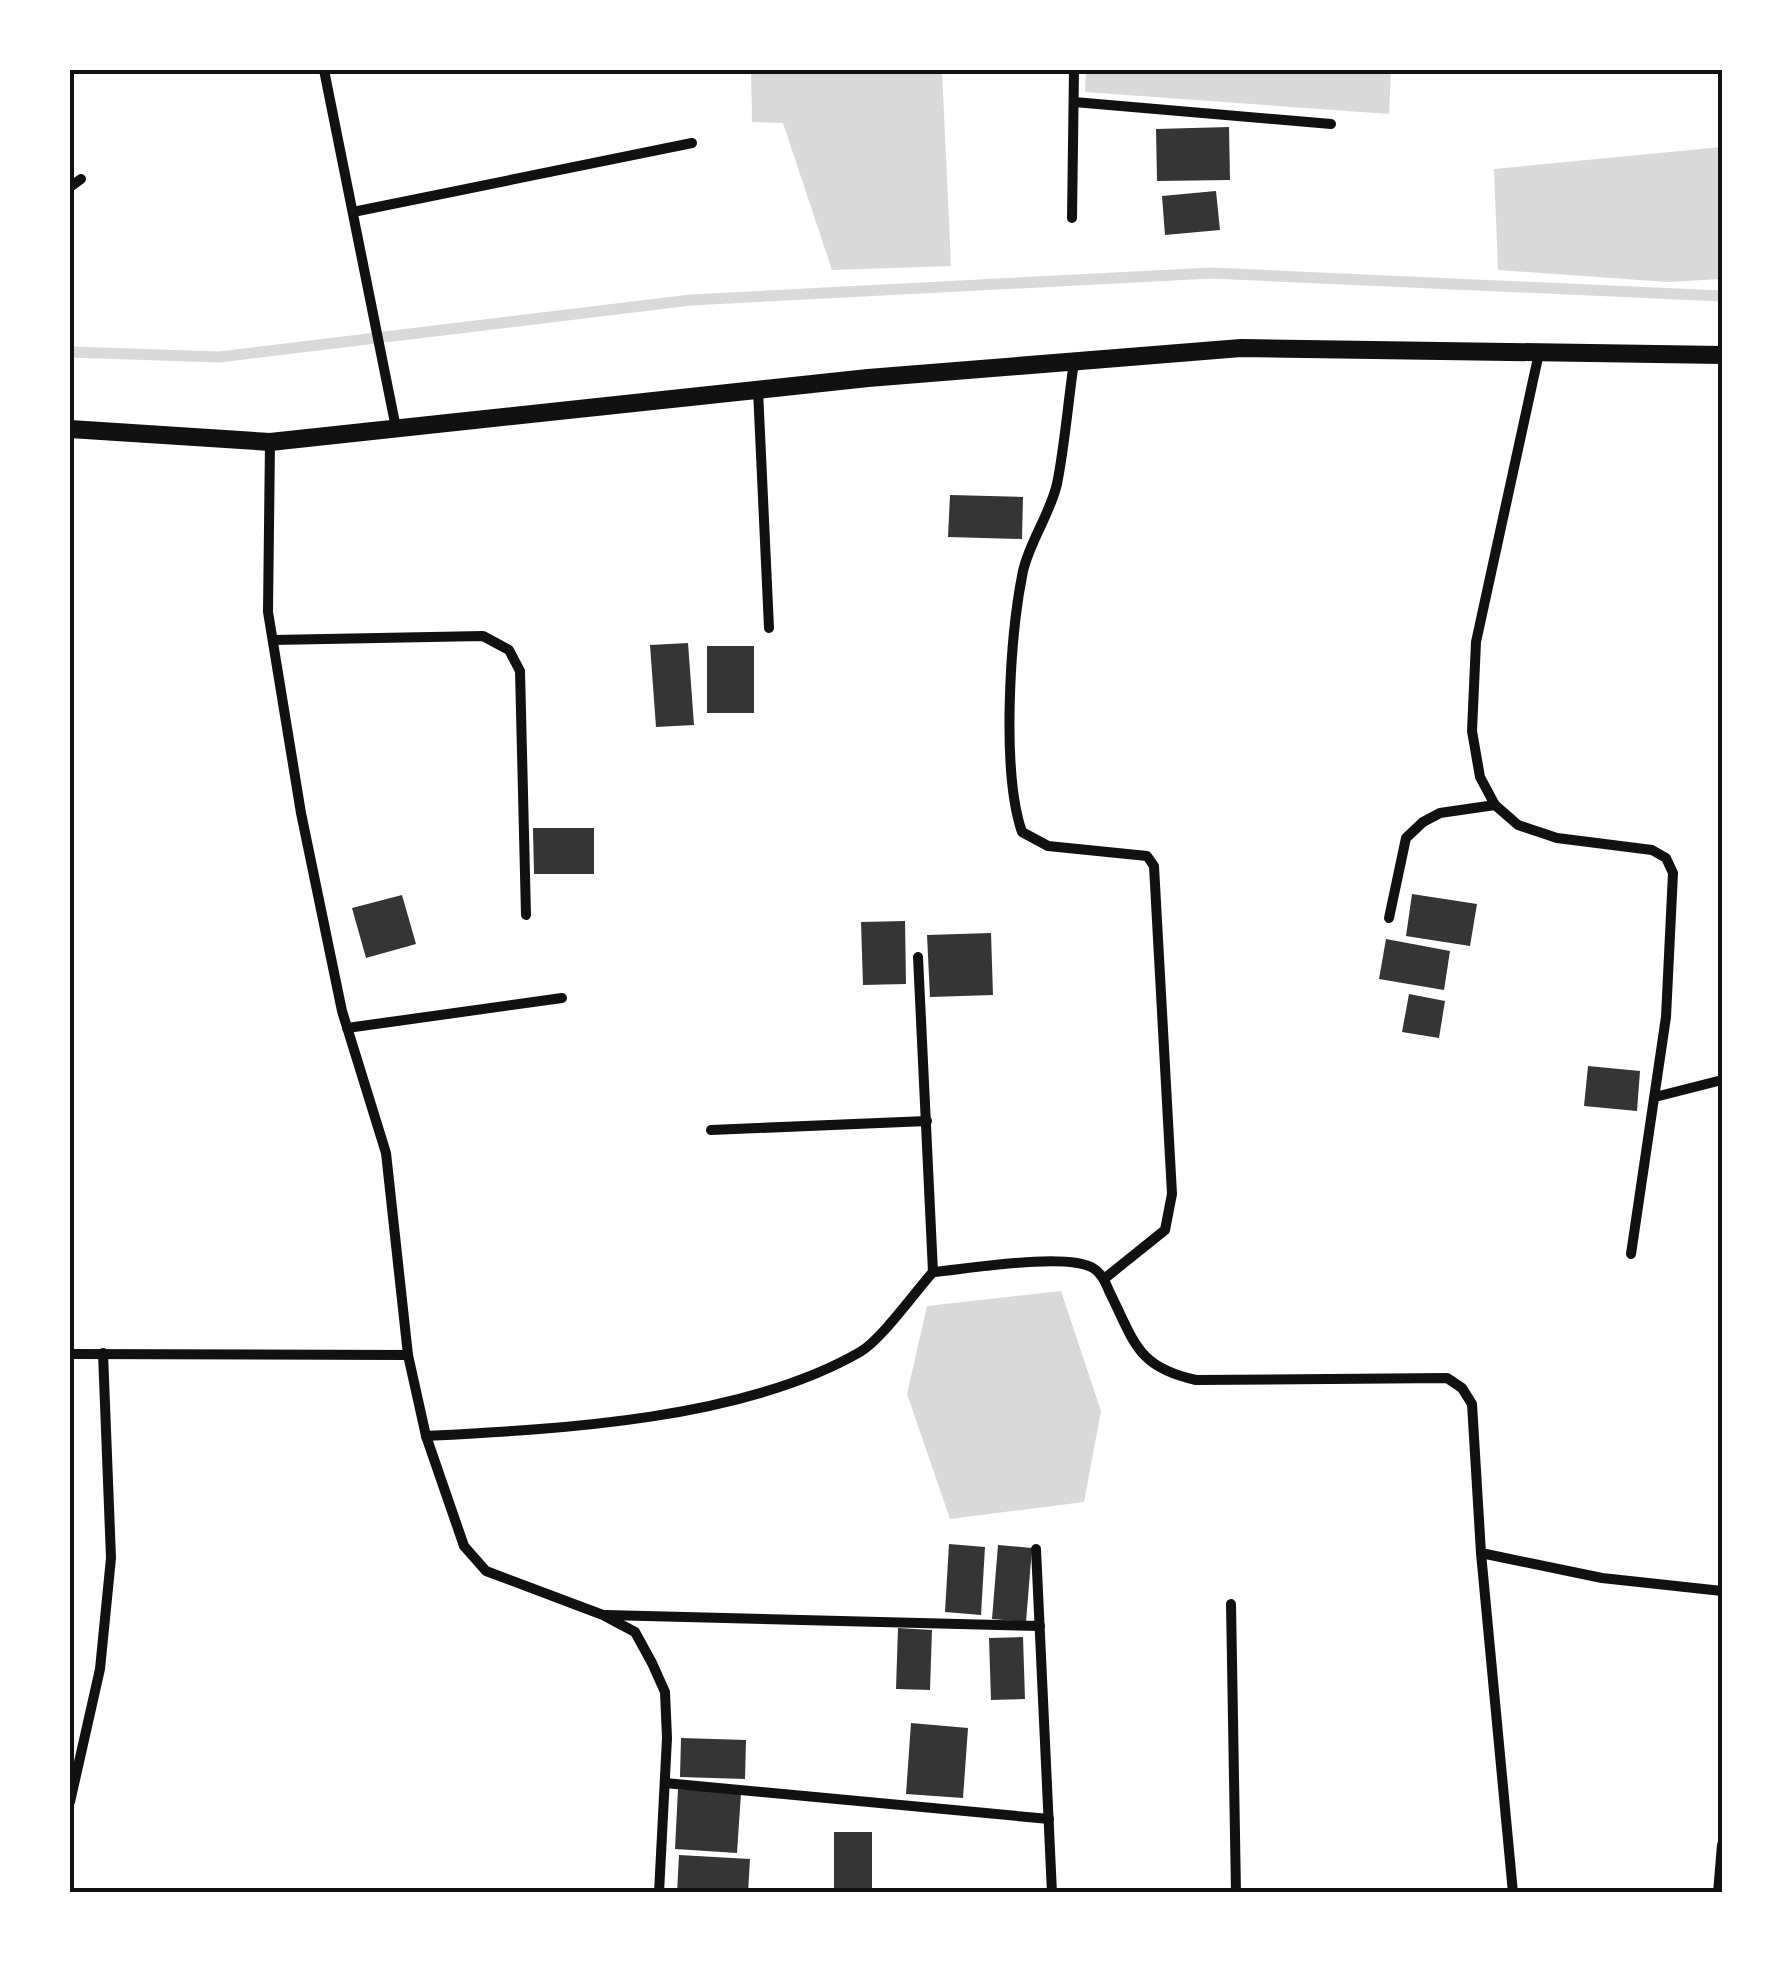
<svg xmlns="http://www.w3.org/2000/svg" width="1792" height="1963" font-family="Ubuntu,sans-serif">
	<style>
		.water { fill: #d9d9d9 }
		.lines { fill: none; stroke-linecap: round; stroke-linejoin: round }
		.stream { stroke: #d9d9d9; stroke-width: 11 }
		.building { fill: #353535 }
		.minor { stroke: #111; stroke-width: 10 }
		.tertiary { stroke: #111; stroke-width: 18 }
		.neatline { fill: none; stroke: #111; stroke-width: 4 }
	</style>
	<rect width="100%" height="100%" fill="#fff"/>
	<g class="water">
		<polygon points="751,70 942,70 951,266 832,270 783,123 752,122"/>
		<polygon points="1086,70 1391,70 1389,114 1085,92"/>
		<polygon points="1722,147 1722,279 1667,282 1498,270 1494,169"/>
		<polygon points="1061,1291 1101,1411 1084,1502 950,1519 907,1394 927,1306"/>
	</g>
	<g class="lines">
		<polyline class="stream" points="70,352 219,357 691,300 1211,273 1722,296"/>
	</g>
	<g class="building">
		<polygon points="1229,127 1230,180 1157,181 1156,129"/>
		<polygon points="1216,191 1220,230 1165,235 1162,196"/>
		<polygon points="950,495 1023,497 1022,539 948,537"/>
		<polygon points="688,643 694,725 656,727 650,645"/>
		<rect x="707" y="646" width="47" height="67"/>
		<polygon points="533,828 594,828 594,874 534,874"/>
		<polygon points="1412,894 1477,904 1470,946 1406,936"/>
		<polygon points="402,895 416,944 366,958 352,908"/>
		<polygon points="905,921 906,984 863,985 861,922"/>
		<polygon points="991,933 993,995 930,997 927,935"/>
		<polygon points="1386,939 1450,951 1444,990 1379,979"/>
		<polygon points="1409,994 1445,1001 1439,1038 1402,1032"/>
		<polygon points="1588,1066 1640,1071 1637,1111 1584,1106"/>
		<polygon points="949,1544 985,1547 981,1615 945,1612"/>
		<polygon points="998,1545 1032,1548 1026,1622 992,1619"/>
		<polygon points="898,1628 932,1630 930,1690 896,1689"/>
		<polygon points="1023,1637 1025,1699 991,1700 989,1638"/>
		<polygon points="911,1723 968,1728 963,1798 906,1794"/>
		<polygon points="681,1738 746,1740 745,1779 680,1777"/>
		<polygon points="678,1789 741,1793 737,1853 675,1849"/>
		<rect x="834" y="1832" width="38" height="61"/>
		<polygon points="679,1855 750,1859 748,1893 677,1893"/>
	</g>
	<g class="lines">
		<g class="minor">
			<polyline points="324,70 396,428"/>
			<polyline points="1074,102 1331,124"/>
			<polyline points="70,187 81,179"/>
			<polyline points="353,212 692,143"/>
			<polyline points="1072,218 1074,70"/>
			<polyline points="1539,353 1476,642 1472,731 1480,777 1495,805 1518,825 1557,838 1652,850 1666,858 1673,873 1666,1017 1631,1254"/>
			<path d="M1074,362C1068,402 1065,444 1057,484C1050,514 1030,541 1023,571C1010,635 1001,771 1022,832L1048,846L1147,856L1154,866L1172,1194L1165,1230L1104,1279"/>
			<polyline points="758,390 769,628"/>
			<polyline points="270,442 268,612 301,813 342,1011 386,1153 408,1355 426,1436 464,1546 486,1571 603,1615 635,1632 652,1663 665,1692 667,1738 659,1893"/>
			<polyline points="273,640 483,636 509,650 520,671 526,915"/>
			<polyline points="1389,918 1406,838 1423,822 1440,813 1495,805"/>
			<polyline points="918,957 933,1272"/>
			<polyline points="347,1028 562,998"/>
			<polyline points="1655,1097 1722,1080"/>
			<polyline points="711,1130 927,1121"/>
			<polyline points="70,1354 408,1355"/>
			<path d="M426,1436C560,1429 742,1420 860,1352C881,1340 915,1292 933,1272C967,1269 1066,1252 1093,1268C1102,1273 1106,1284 1110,1293C1135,1343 1137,1367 1196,1380L1447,1378L1462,1388L1472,1404L1481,1553L1602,1578L1722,1591"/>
			<polyline points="1036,1549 1052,1893"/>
			<polyline points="1481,1553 1513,1893"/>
			<polyline points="1231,1604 1236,1893"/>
			<polyline points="606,1615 1040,1626"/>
			<polyline points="665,1783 1049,1819"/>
			<polyline points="70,1802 100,1669 111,1558 103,1353"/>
			<polyline points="1718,1893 1722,1845"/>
		</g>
		<polyline class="tertiary" points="70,429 270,442 868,378 1241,348 1722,355"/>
	</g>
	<rect width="1792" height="1963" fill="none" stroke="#ffffff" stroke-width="145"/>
	<rect x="72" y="72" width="1648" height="1818" class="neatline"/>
</svg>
